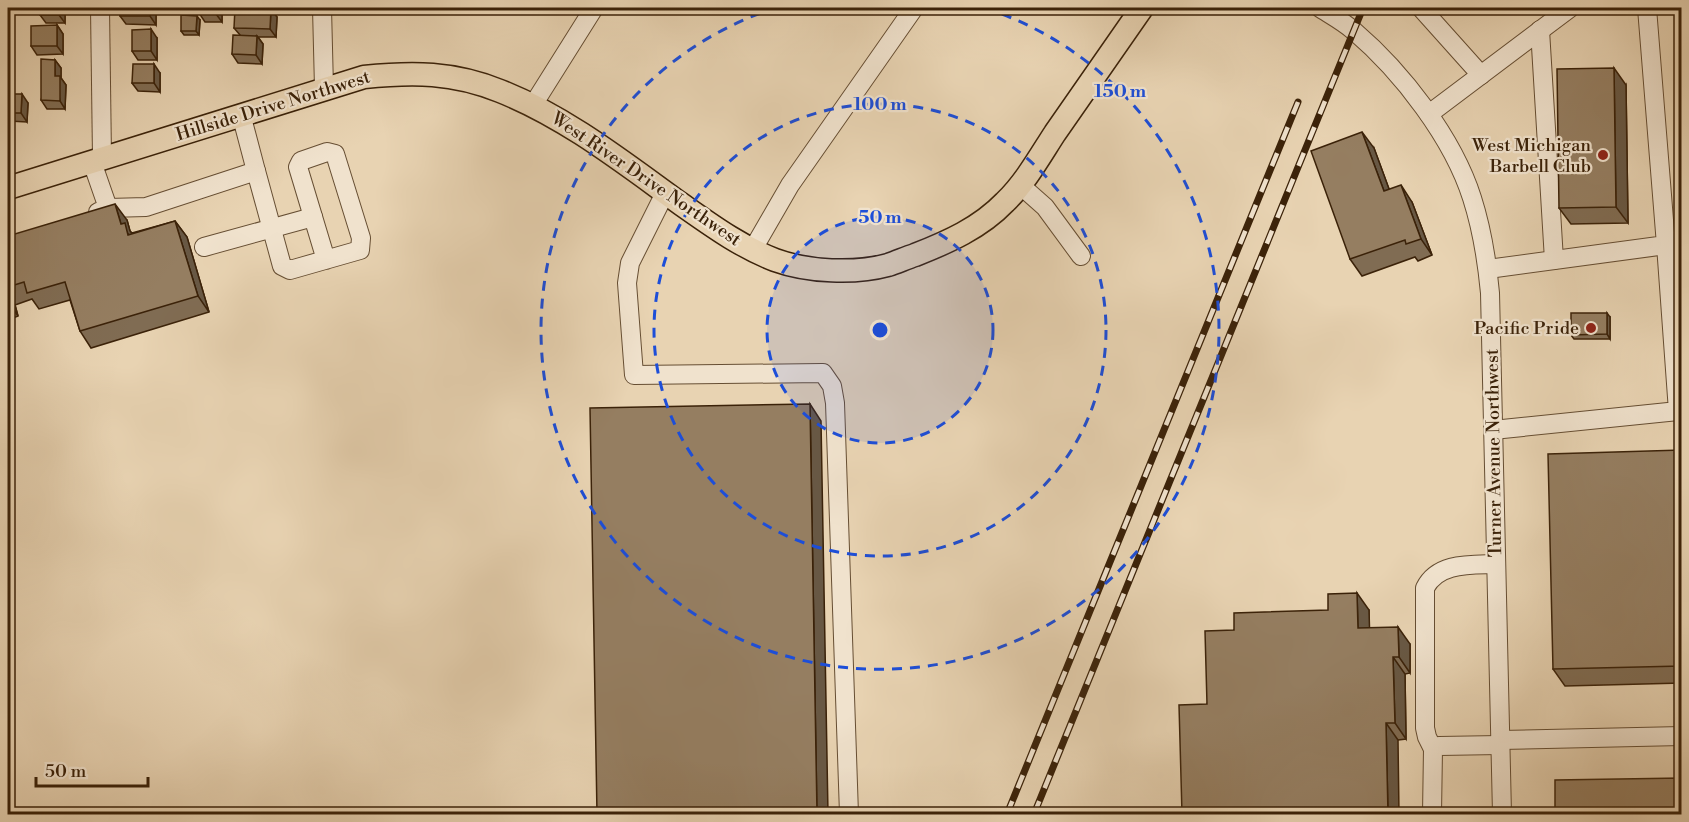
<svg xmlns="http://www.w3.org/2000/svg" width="1689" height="822" font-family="'Libre Bodoni',serif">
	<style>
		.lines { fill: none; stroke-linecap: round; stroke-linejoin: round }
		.minor-casing { stroke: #664e33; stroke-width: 20 }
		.major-casing { stroke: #3b2209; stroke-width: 25 }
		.minor { stroke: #f0e2cd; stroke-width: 18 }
		.major { stroke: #e8d3b2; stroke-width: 22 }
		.rail-casing { stroke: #3b2209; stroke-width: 7 }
		.rail { stroke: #f0e2cd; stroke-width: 4.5; stroke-dasharray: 14; stroke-linecap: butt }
		.wall { fill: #806c53; stroke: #3b2209; stroke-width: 1.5 }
		.shaded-wall { fill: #685844; stroke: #3b2209; stroke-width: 1.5 }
		.building { fill: #957e61; stroke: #3b2209; stroke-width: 1.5 }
		.ring { fill: none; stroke: #1d4ed8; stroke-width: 3; stroke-dasharray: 10 8 }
		.poi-dot { fill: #8f2418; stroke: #f0e2cd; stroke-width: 2 }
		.labels { text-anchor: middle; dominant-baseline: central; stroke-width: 4.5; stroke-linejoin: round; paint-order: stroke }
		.street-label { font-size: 18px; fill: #3b2209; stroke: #f0e2cd }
		.poi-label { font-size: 18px; fill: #3b2209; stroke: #f0e2cd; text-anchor: end }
		.centre { fill: #1d4ed8; stroke: #f0e2cd; stroke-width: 3 }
		.ring-label { font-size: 18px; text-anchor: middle; font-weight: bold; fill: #1d4ed8; stroke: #f0e2cd; stroke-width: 4.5; stroke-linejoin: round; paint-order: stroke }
	</style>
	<rect width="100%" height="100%" fill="#e8d3b2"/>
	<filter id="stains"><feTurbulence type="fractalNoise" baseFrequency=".00333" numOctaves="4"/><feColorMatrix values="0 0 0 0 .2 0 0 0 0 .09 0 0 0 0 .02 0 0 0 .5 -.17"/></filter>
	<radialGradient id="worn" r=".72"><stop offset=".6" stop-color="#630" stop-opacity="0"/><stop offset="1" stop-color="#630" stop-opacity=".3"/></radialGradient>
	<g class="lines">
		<defs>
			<g id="minor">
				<polyline points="100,8 102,158"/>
				<polyline points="322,8 324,88"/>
				<path d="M1320,8C1331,15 1344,22 1354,31C1402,72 1453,138 1472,198C1482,229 1487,261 1490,293L1502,814"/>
				<polyline points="1421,8 1481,75"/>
				<polyline points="1540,30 1554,260"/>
				<polyline points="533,105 594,8"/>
				<polyline points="1429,114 1570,8"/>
				<polyline points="92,162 108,208 98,212"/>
				<polyline points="256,171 282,266 290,270 360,250 361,238 335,154 327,152 301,161 298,167 326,260"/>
				<polyline points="1019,184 1045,207 1081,256"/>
				<polyline points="665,193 630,263 627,283 634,375 823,373 832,386 835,403 849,814"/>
				<polyline points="108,208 146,207 256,171 241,114"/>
				<polyline points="204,247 313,217"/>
				<polyline points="753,249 790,185 914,8"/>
				<polyline points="1488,269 1666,245 1647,8"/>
				<polyline points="1493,430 1678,411 1666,245"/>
				<polyline points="1500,740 1682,736"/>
				<path d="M1433,749L1427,737L1425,728V588C1438,562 1471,565 1496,564"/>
				<polyline points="1432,814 1433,749 1439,746 1500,745"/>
			</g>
			<path id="major" d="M8,188L364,77C413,72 453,72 500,91C566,117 624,163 681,204C711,225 741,247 775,260C808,272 855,274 888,265C897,262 906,258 915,255C948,242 980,228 1005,202C1025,183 1040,156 1055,133C1084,91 1113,49 1142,8"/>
		</defs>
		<use href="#minor" class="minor-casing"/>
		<use href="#major" class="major-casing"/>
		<use href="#minor" class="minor"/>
		<use href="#major" class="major"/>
		<defs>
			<g id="rail">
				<polyline points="1007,814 1298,102"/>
				<polyline points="1034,814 1363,8"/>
			</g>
		</defs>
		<use href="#rail" class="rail-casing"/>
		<use href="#rail" class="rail"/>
	</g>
	<g class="wall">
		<polygon points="65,8 65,23 46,23 40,15"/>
		<polygon points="120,8 156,8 156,25 126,24 120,16"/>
		<polygon points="222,8 222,22 205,22 199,13"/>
		<polygon points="271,9 277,17 276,37 258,37 263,44 262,64 238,63 232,54 240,35 234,28"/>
		<polygon points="200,20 199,35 184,35 181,31"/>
		<polygon points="57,25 63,34 63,54 37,55 31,46"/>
		<polygon points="157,38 157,60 138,60 132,51"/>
		<polygon points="55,60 61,68 61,78 66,85 65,109 47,109 41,100"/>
		<polygon points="160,73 160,92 138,91 132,83"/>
		<polygon points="1626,85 1628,223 1571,224 1559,208"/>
		<polygon points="8,94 28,103 27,122 9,121 8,119"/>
		<polygon points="1374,148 1389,189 1412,202 1432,255 1418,261 1415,257 1362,276 1350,259"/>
		<polygon points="127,220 130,231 132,233 175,221 187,237 209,312 91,348 80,331 70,300 39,309 32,299 15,305 18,316 8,320 8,236"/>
		<polygon points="1610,317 1610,339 1574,339 1571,335"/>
		<polygon points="1682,450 1682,683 1565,686 1553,669"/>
		<polygon points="1369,610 1369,628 1410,644 1410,673 1405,674 1406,739 1398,740 1207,704 1234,630"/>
	</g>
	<g class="shaded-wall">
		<polygon points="59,8 65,8 65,23 59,15"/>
		<polygon points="150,8 156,8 156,25 150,16"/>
		<polygon points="216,8 222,8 222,22 216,14"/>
		<polygon points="271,9 277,17 276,37 270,29"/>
		<polygon points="197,16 200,20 199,35 196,31"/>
		<polygon points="57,25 63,34 63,54 57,46"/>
		<polygon points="151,29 157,38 157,60 151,51"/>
		<polygon points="257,36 263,44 262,64 256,55"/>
		<polygon points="55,60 61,68 61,78 66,85 65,109 60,101 55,76"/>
		<polygon points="154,64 160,73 160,92 154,83"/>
		<polygon points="1614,68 1626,85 1628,223 1616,207"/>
		<polygon points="22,94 28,103 27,122 21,113"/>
		<polygon points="1362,132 1374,148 1396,208 1384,191"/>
		<polygon points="1401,185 1412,202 1432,255 1421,239"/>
		<polygon points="115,204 127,220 130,231 137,240 140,251 121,224"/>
		<polygon points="175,221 187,237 209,312 198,296"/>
		<polygon points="8,294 15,305 18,316 8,301"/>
		<polygon points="1607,313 1610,317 1610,339 1607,334"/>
		<polygon points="810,404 821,421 828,814 817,814"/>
		<polygon points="1357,593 1369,610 1370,645 1358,628"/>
		<polygon points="1398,627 1410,644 1410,673 1399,657"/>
		<polygon points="1393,657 1405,674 1406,739 1395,723"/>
		<polygon points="1386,723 1398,740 1399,814 1388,814"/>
	</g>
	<g class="building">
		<rect x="40" y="8" width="19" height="7"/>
		<rect x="120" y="8" width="30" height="8"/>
		<polygon points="199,8 216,8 216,14 199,13"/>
		<polygon points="235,8 271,9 270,29 234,28"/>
		<polygon points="181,15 197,16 196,31 181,31"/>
		<polygon points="57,25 57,46 31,46 31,26"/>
		<polygon points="151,29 151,51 132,51 132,30"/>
		<polygon points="233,35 257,36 256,55 232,54"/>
		<polygon points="41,59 55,60 55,76 60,76 60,101 41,100"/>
		<polygon points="133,64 154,64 154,83 132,83"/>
		<polygon points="1614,68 1616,207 1559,208 1557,69"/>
		<polygon points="8,94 22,94 21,113 8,113"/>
		<polygon points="1362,132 1384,191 1401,185 1421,239 1406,244 1405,240 1350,259 1311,151"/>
		<polygon points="115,204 121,224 125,223 128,235 175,221 198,296 80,331 65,282 27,293 24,282 8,287 8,236"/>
		<polygon points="1571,313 1607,313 1607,334 1571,335"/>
		<polygon points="810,404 817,814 597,814 590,408"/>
		<polygon points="1682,450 1682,666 1553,669 1548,454"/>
		<polygon points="1357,593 1358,628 1398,627 1399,657 1393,657 1395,723 1386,723 1388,814 1182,814 1179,705 1207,704 1205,631 1234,630 1234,613 1328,610 1328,594"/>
		<polygon points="1682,778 1682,814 1555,814 1555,780"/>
	</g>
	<circle cx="880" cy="330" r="113" fill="#1d4ed8" fill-opacity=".12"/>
	<g class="ring">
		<circle cx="880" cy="330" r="113"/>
		<circle cx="880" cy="330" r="226"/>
		<path d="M985 8A339 339 0 1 1 775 8"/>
	</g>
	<g class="poi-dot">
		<circle cx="1603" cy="155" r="6"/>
		<circle cx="1591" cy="328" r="6"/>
	</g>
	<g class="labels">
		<g class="street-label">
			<text transform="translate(273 106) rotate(-17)">Hillside Drive Northwest</text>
			<text transform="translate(646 179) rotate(34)">West River Drive Northwest</text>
			<text transform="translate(1494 453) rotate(-91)">Turner Avenue Northwest</text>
		</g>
		<g class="poi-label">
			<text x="1591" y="145">West Michigan<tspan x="1591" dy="21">Barbell Club</tspan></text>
			<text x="1579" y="328">Pacific Pride</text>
		</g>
	</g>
	<circle cx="880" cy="330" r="9" class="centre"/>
	<g class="ring-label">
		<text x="1120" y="97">150 m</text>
		<text x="880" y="110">100 m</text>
		<text x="880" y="223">50 m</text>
	</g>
	<rect width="1689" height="822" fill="none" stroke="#e8d3b2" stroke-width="30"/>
	<rect x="9" y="9" width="1671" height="804" fill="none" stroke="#3b2209" stroke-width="3"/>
	<rect x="15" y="15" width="1659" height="792" fill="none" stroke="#3b2209" stroke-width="1.5"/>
	<path d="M36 777v9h112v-9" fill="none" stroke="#3b2209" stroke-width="3"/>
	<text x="45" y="777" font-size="18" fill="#3b2209" stroke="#f0e2cd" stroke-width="4.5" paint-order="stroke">50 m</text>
	<rect width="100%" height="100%" filter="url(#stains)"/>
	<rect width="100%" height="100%" fill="url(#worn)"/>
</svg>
